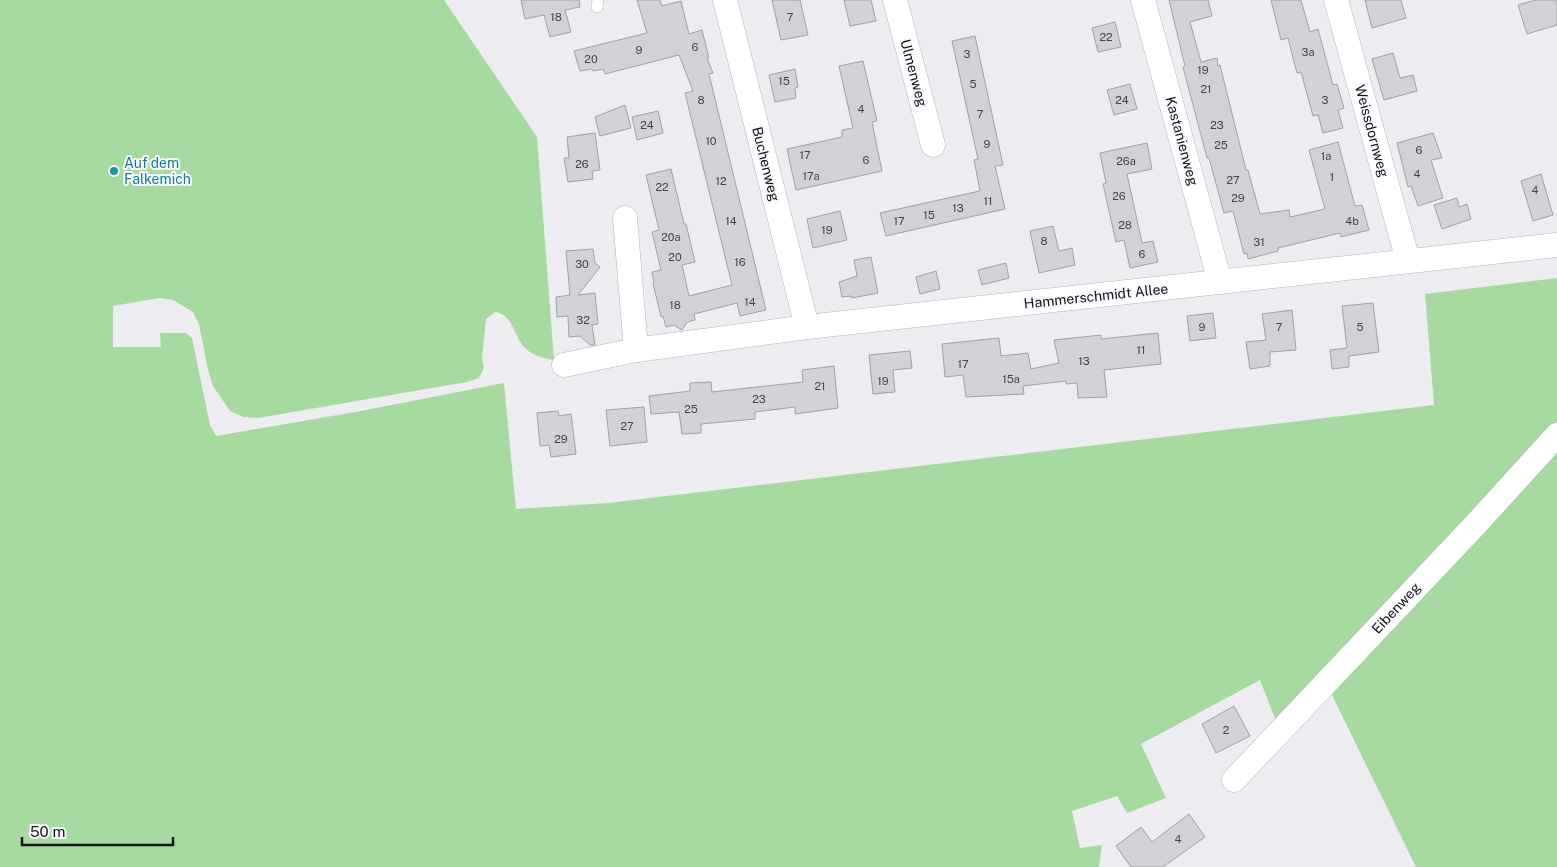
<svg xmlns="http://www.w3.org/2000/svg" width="1557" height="867" font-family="'Public Sans',sans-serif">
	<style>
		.green { fill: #a7daa0 }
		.building { fill: #d3d1d7; stroke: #a1a0a5 }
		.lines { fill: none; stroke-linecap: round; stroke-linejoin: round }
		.lane-casing { stroke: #b6b4ba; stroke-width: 12 }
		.street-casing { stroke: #b6b4ba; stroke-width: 25 }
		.lane { stroke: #fff; stroke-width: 11 }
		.street { stroke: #fff; stroke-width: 24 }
		.culture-dot { fill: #0f9aa8; stroke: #fbf9ff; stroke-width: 2 }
		.labels { text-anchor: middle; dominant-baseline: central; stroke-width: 4; stroke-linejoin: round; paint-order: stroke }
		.number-label { font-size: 11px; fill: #434245 }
		.street-label { font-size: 14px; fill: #131214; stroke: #fbf9ff }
		.culture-label { font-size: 14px; fill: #0d838f; stroke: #fbf9ff; text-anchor: start }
	</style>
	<rect width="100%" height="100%" fill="#edecf1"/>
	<g class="green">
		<path d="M0,0H444L537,137L554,360C544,358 533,356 525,348C513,336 514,315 495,312L486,319L482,358L484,368L479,378L467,382L258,418L243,417L230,411L213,386L208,370L199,324L193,312L173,300L159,298L113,306V347H161L160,333H186L192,338L210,425L216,436L361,411L504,383L516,509L608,503L1434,405L1425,294L1557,278V425L1279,729L1260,680L1141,744L1166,798L1127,813L1117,796L1072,811L1080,848L1102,845L1099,867H0Z"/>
		<polygon points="1557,441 1557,867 1416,867 1329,689"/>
	</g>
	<g class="building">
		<polygon points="521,0 579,0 580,7 565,10 571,32 550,37 544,15 525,19"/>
		<polygon points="637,0 660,0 662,6 681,1 689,34 702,30 709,58 707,58 713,73 709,74 766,310 740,316 737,303 694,314 695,320 687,322 682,330 674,325 666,327 663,316 661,317 653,283 654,283 652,272 661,270 652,232 659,230 646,175 671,169 684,224 686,224 695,262 682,265 689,296 732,285 685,93 693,91 679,55 605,74 603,69 593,71 592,69 580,71 574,51 647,33"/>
		<polygon points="772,0 800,0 808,35 781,40"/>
		<polygon points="844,0 871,0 876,21 850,26"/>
		<polygon points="1169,0 1208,0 1212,16 1190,22 1201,62 1217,58 1218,66 1220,65 1246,170 1248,170 1260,214 1289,210 1290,217 1325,209 1309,150 1338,142 1355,206 1362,205 1369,230 1341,237 1340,233 1278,248 1278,251 1248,259 1247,253 1244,254 1233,211 1224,213 1209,158 1207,158 1183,67 1185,66"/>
		<polygon points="1271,0 1301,0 1310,32 1318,29 1333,85 1337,84 1344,108 1338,110 1343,128 1323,133 1318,115 1313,116 1301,72 1297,73 1288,38 1281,40"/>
		<polygon points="1365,0 1401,0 1406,18 1372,28"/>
		<polygon points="1536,0 1557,0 1557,25 1527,34 1518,5"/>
		<polygon points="1115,22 1121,47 1098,52 1092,28"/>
		<polygon points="975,36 1003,165 995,166 1005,209 886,236 880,213 980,191 974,160 978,159 952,41"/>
		<polygon points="1393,53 1400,78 1413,75 1417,91 1384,100 1372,59"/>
		<polygon points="863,61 877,121 872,122 882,171 796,190 787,149 842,137 842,130 853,128 839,66"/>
		<polygon points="795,69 798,87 795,88 796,98 775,102 769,75"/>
		<polygon points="1130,84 1137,109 1114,115 1107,90"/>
		<polygon points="625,105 631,128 600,136 595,117"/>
		<polygon points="658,111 663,133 637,140 632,117"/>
		<polygon points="595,133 600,170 592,171 593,179 568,182 564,158 569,158 567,137"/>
		<polygon points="1433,133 1442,158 1431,160 1443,198 1418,206 1411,186 1408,187 1397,143"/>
		<polygon points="1147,143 1152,169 1127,174 1142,243 1153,241 1158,262 1130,268 1124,240 1116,242 1103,184 1106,183 1100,153"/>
		<polygon points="1541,174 1553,215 1533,221 1521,181"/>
		<polygon points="1457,198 1459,207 1467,204 1471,219 1442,229 1434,205"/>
		<polygon points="840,211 847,240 813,248 807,219"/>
		<polygon points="1053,226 1059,251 1072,248 1075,265 1039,273 1030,231"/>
		<polygon points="593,249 595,263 600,267 578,295 595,293 598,324 592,325 595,345 590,345 580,336 569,337 568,316 557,317 556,297 570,295 566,251"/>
		<polygon points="871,257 878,293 852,298 851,296 842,297 839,282 857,276 854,260"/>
		<polygon points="1006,263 1009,278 982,285 978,270"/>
		<polygon points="936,271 940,289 920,294 916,277"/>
		<polygon points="1373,303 1379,352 1349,356 1349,367 1332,369 1330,350 1347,348 1342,306"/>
		<polygon points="1292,310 1296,350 1270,352 1270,366 1250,369 1246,342 1266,340 1262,314"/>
		<polygon points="1213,313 1216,338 1190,341 1187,316"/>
		<polygon points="1158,333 1161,364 1104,370 1107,397 1078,398 1077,383 1066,384 1066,381 1023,386 1024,394 966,397 963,375 945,377 942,344 999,338 1001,356 1028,353 1031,369 1059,363 1054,340 1101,335 1101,339"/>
		<polygon points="910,351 912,368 893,370 895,392 873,394 869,355"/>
		<polygon points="834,366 838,408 795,414 795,407 755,412 755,419 701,424 701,433 682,434 679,412 651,414 649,396 690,391 690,383 711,382 712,392 803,382 802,370"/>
		<polygon points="644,407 647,442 610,446 606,410"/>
		<polygon points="558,411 559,416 571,414 576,454 551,457 549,445 540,446 537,413"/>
		<polygon points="1234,706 1250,736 1216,753 1202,724"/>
		<polygon points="1189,814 1205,837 1163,867 1131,867 1116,846 1141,827 1152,842"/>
	</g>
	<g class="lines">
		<defs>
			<polyline id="lane" points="597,7 598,0"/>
			<g id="street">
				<polyline points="725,0 807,327"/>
				<polyline points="895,0 933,145"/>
				<polyline points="1143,0 1220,282"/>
				<polyline points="1336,0 1408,261"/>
				<polyline points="625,218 636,350"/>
				<polyline points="564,365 636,350 807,327 1557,245"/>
				<polyline points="1234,780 1477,523 1557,435"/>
			</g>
		</defs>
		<use href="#lane" class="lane-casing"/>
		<use href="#street" class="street-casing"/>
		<use href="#lane" class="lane"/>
		<use href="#street" class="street"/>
	</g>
	<circle class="culture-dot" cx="114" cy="171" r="5"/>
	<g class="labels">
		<g class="number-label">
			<text x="556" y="17">18</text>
			<text x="790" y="17">7</text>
			<text x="1106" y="37">22</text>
			<text x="695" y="47">6</text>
			<text x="639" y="50">9</text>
			<text x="1308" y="52">3a</text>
			<text x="967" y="54">3</text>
			<text x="591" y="59">20</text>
			<text x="1203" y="70">19</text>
			<text x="784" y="81">15</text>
			<text x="973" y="84">5</text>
			<text x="1206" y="89">21</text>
			<text x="701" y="100">8</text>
			<text x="1122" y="100">24</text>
			<text x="1325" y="100">3</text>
			<text x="861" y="109">4</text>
			<text x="980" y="114">7</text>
			<text x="647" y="125">24</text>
			<text x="1217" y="125">23</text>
			<text x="711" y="141">10</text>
			<text x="987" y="144">9</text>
			<text x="1221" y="145">25</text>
			<text x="1419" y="150">6</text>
			<text x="805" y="155">17</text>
			<text x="1326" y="156">1a</text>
			<text x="866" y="160">6</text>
			<text x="1126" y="161">26a</text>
			<text x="582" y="164">26</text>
			<text x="1417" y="174">4</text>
			<text x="811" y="176">17a</text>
			<text x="1332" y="177">1</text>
			<text x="1233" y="180">27</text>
			<text x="721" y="181">12</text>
			<text x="662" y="187">22</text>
			<text x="1535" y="190">4</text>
			<text x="1119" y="196">26</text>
			<text x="1238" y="198">29</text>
			<text x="988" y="201">11</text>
			<text x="958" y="208">13</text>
			<text x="929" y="215">15</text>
			<text x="731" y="221">14</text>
			<text x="899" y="221">17</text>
			<text x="1352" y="221">4b</text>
			<text x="1125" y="225">28</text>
			<text x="827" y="230">19</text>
			<text x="671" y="237">20a</text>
			<text x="1044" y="241">8</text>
			<text x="1259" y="242">31</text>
			<text x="1142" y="254">6</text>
			<text x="675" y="257">20</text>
			<text x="740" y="262">16</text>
			<text x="582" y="264">30</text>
			<text x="750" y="302">14</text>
			<text x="675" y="305">18</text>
			<text x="583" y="320">32</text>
			<text x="1202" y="327">9</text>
			<text x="1279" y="327">7</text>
			<text x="1360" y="327">5</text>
			<text x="1141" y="350">11</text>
			<text x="1084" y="361">13</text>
			<text x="963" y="364">17</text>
			<text x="1011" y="379">15a</text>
			<text x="883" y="381">19</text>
			<text x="820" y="386">21</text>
			<text x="759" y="399">23</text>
			<text x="691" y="409">25</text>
			<text x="627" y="426">27</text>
			<text x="561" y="439">29</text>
			<text x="1226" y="730">2</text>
			<text x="1178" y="839">4</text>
		</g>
		<g class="street-label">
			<text transform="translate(914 73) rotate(75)">Ulmenweg</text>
			<text transform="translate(1372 131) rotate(75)">Weissdornweg</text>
			<text transform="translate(1182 141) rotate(75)">Kastanienweg</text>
			<text transform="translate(766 164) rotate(76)">Buchenweg</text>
			<text transform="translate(1096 296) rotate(-6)">Hammerschmidt Allee</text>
			<text transform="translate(1396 608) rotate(-47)">Eibenweg</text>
		</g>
		<g class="culture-label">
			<text x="124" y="163">Auf dem<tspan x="124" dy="16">Falkemich</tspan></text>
		</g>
	</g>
	<path d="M22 837v8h151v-8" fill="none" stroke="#131214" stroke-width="2.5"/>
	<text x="30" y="837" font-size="15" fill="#131214" stroke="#fbf9ff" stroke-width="4" paint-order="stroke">50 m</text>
</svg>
